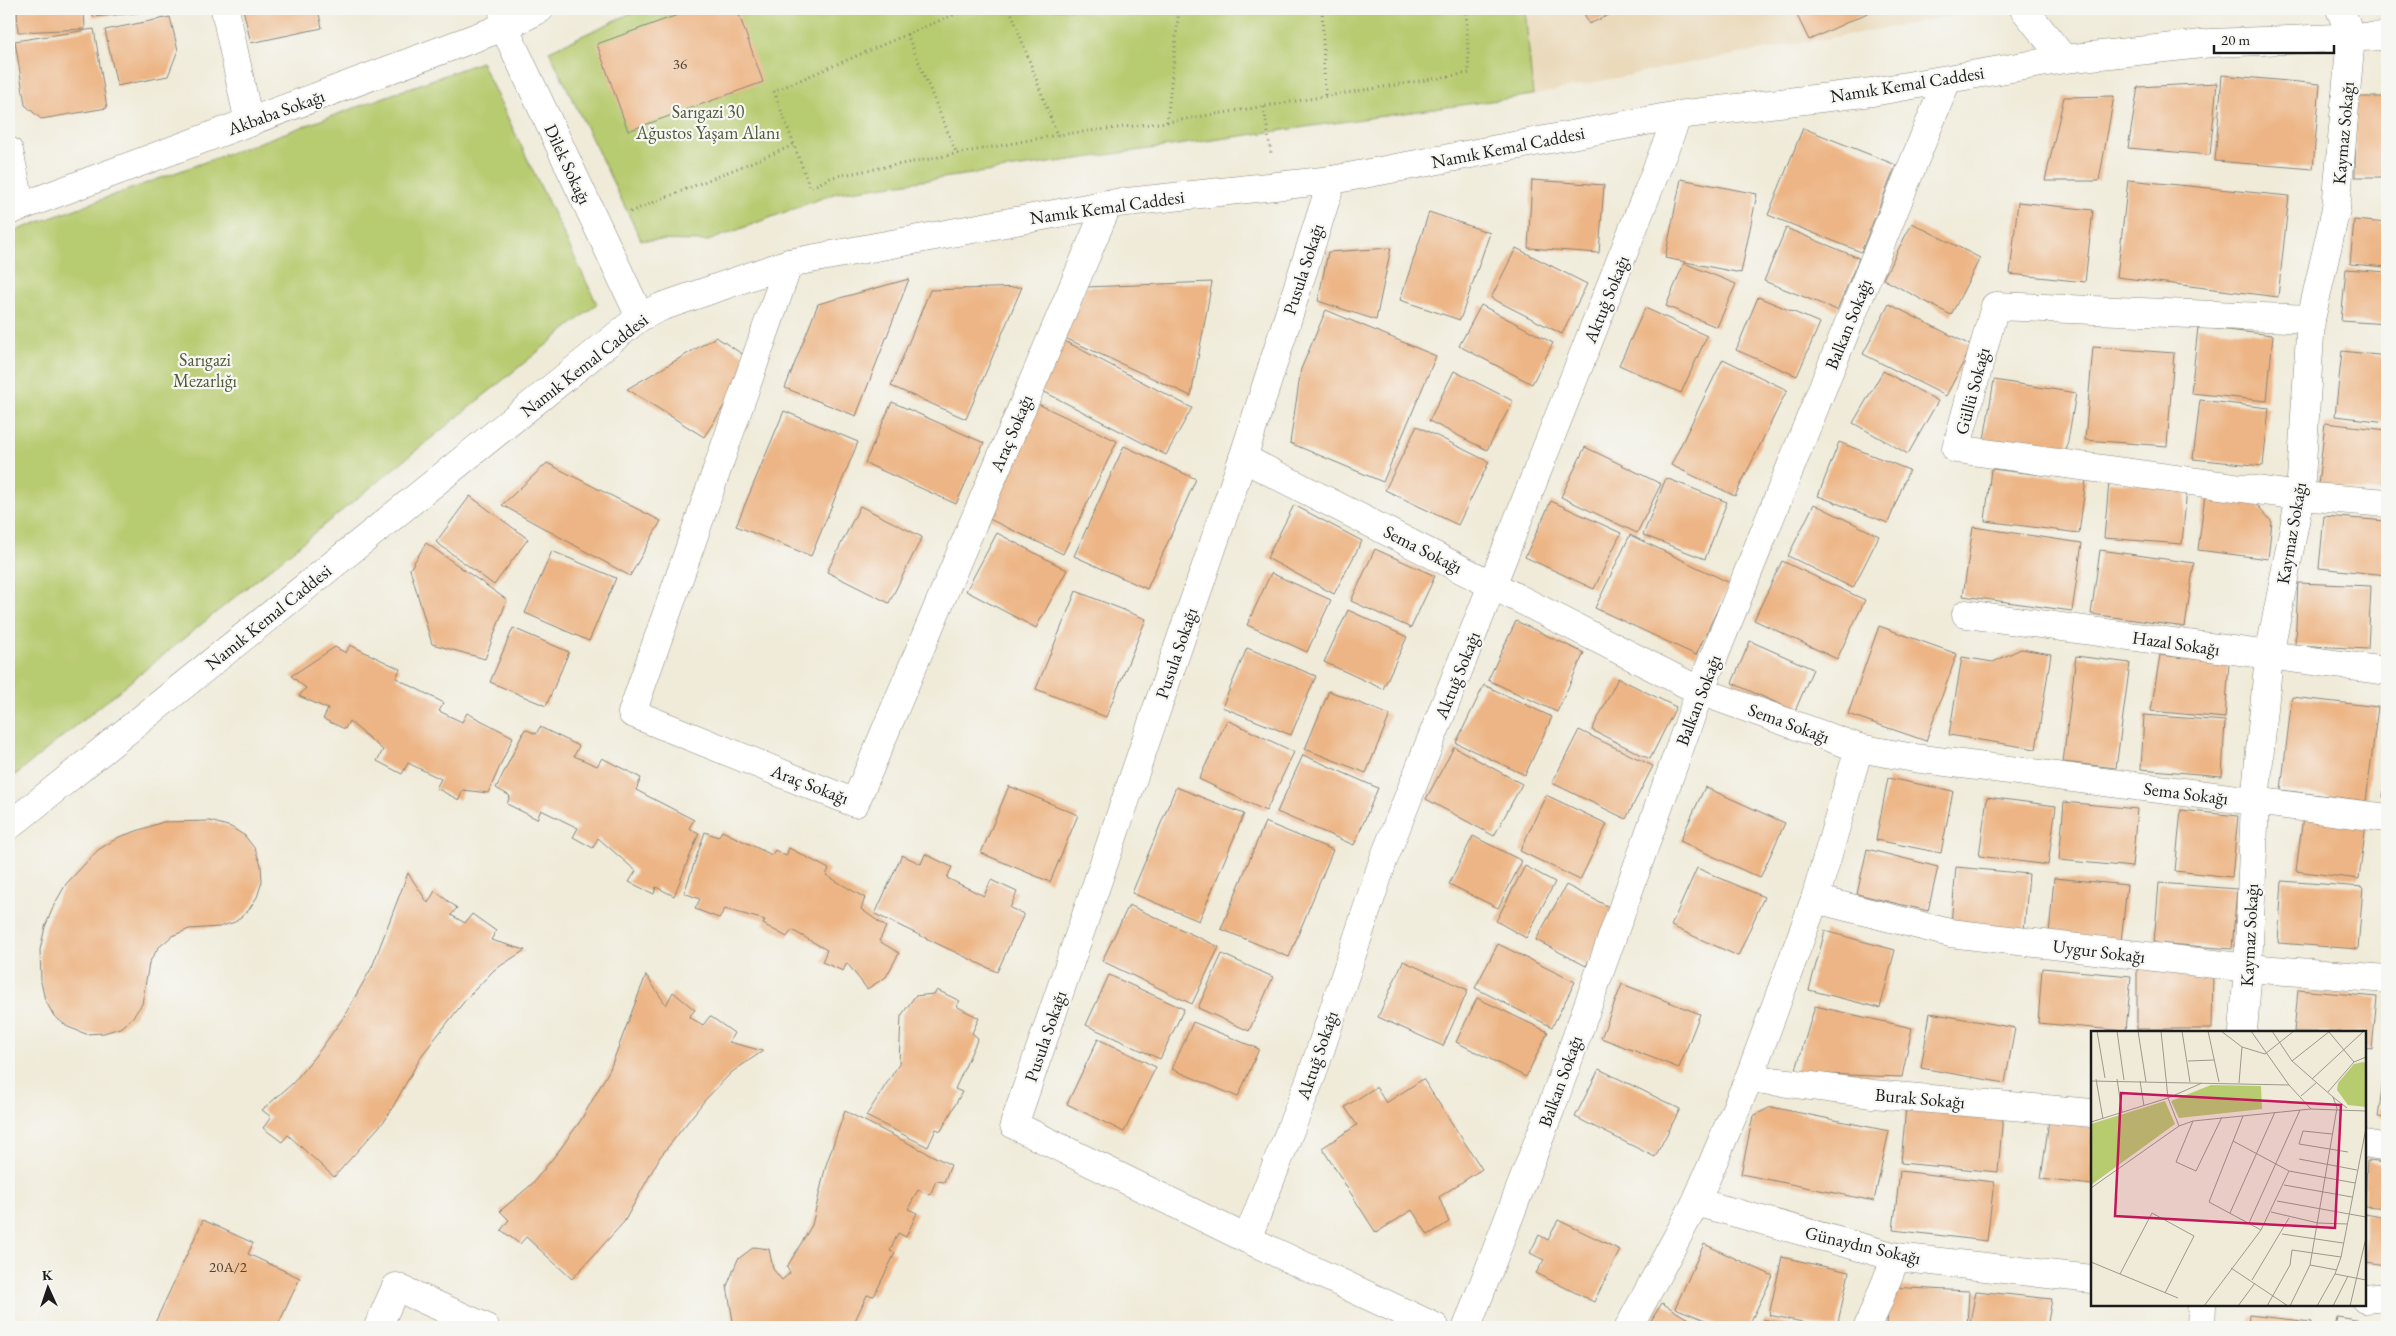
<svg xmlns="http://www.w3.org/2000/svg" width="2396" height="1336" font-family="'EB Garamond',serif">
	<style>
		.built { fill: #ead9ba }
		.green { fill: #b7cb6f; stroke: #6a7446 }
		.building { fill: #edb585 }
		.lines { fill: none; stroke-linecap: round; stroke-linejoin: round }
		.minor-casing { stroke: #86847a; stroke-width: 29 }
		.major-casing { stroke: #86847a; stroke-width: 29 }
		.path { stroke: #86847a; stroke-width: 3; stroke-dasharray: 1 4; stroke-linecap: butt }
		.minor { stroke: #fff; stroke-width: 28 }
		.major { stroke: #fff; stroke-width: 28 }
		.labels { text-anchor: middle; dominant-baseline: central; stroke-width: 4.5; stroke-linejoin: round; paint-order: stroke }
		.number-label { font-size: 15px; fill: #504236 }
		.street-label { font-size: 18px; fill: #1c1c1c; stroke: #f6f6f2 }
		.park-label { font-size: 18px; fill: #525939; stroke: #f6f6f2 }
		.inset-road { fill: none; stroke: #9b988d; stroke-width: 1 }
		.view { fill: #c2185b; fill-opacity: 0.15; stroke: #c2185b; stroke-width: 2.5 }
		.inset-edge { fill: none; stroke: #1c1c1c; stroke-width: 2.5 }
	</style>
	<rect width="100%" height="100%" fill="#f6f6f2"/>
	<filter id="ink" filterUnits="userSpaceOnUse"><feTurbulence type="fractalNoise" baseFrequency=".02" numOctaves="2"/><feDisplacementMap in="SourceGraphic" scale="10" xChannelSelector="R" yChannelSelector="G"/><feConvolveMatrix kernelMatrix="1 2 1 2 8 2 1 2 1" color-interpolation-filters="sRGB"/></filter>
	<filter id="wash" filterUnits="userSpaceOnUse"><feTurbulence type="fractalNoise" baseFrequency=".0096" numOctaves="4" result="noise"/><feDisplacementMap in="SourceGraphic" scale="20" xChannelSelector="R" yChannelSelector="G"/><feGaussianBlur stdDeviation="1.12" result="paint"/><feColorMatrix in="noise" values="0 0 0 0 0 0 0 0 0 0 0 0 0 0 0 0 0 1.4 0 .05"/><feComposite in="paint" operator="in"/></filter>
	<g filter="url(#wash)">
		<rect width="100%" height="100%" fill="#f0ebd9"/>
		<polygon class="built" points="1525,9 1963,9 1965,14 1684,64 1533,95"/>
		<g class="green">
			<polygon points="640,9 1525,9 1533,95 836,193 708,241 641,240 549,51"/>
			<polygon points="481,62 597,304 9,780 9,233"/>
		</g>
		<g id="blocks">
			<g class="building">
				<polygon points="17,9 84,9 85,29 18,32"/>
				<polygon points="92,9 165,9 165,10 93,17"/>
				<polygon points="243,9 318,9 322,28 251,43"/>
				<polygon points="694,9 737,9 763,82 628,131 597,44"/>
				<polygon points="1582,9 1622,9 1589,24"/>
				<polygon points="1794,9 1876,9 1809,40"/>
				<polygon points="170,17 178,50 168,76 117,86 105,30"/>
				<polygon points="94,29 107,108 41,119 25,105 15,41"/>
				<polygon points="2222,75 2320,84 2313,169 2215,161"/>
				<polygon points="2217,83 2210,155 2128,148 2138,87"/>
				<polygon points="2114,96 2099,181 2045,181 2064,97"/>
				<polygon points="2356,97 2387,97 2387,177 2355,177"/>
				<polygon points="1803,128 1896,165 1861,252 1768,215"/>
				<polygon points="1681,179 1757,194 1741,273 1665,258"/>
				<polygon points="1532,180 1604,185 1599,253 1528,248"/>
				<polygon points="2128,180 2289,196 2278,297 2117,277"/>
				<polygon points="2018,202 2093,210 2085,282 2010,274"/>
				<polygon points="1429,212 1490,233 1460,320 1400,300"/>
				<polygon points="2354,220 2387,223 2387,267 2350,264"/>
				<polygon points="1912,223 1980,258 1951,315 1883,279"/>
				<polygon points="1786,228 1859,258 1837,310 1764,281"/>
				<polygon points="1391,248 1376,320 1318,301 1328,252"/>
				<polygon points="1516,248 1587,284 1562,334 1491,298"/>
				<polygon points="1684,263 1736,284 1717,327 1666,306"/>
				<polygon points="2346,269 2387,272 2387,324 2341,321"/>
				<polygon points="909,279 856,416 785,388 818,304"/>
				<polygon points="1212,282 1191,396 1063,337 1086,287"/>
				<polygon points="1022,287 966,419 891,386 930,290"/>
				<polygon points="1758,297 1820,323 1797,376 1736,350"/>
				<polygon points="1889,304 1972,346 1946,396 1863,354"/>
				<polygon points="1481,305 1553,343 1532,384 1459,346"/>
				<polygon points="1645,308 1707,336 1681,393 1619,365"/>
				<polygon points="1326,310 1436,356 1383,482 1290,443 1301,369"/>
				<polygon points="2198,327 2273,335 2267,401 2191,393"/>
				<polygon points="716,337 753,361 704,437 627,389"/>
				<polygon points="1063,340 1192,408 1166,455 1037,388"/>
				<polygon points="2093,347 2174,353 2167,446 2085,440"/>
				<polygon points="2342,351 2387,356 2387,422 2335,416"/>
				<polygon points="1723,359 1787,390 1735,496 1671,465"/>
				<polygon points="1454,371 1513,401 1487,450 1429,421"/>
				<polygon points="1883,371 1938,401 1908,454 1853,423"/>
				<polygon points="1994,380 2076,393 2066,453 1984,440"/>
				<polygon points="2200,400 2269,408 2263,466 2193,459"/>
				<polygon points="892,402 984,443 956,504 865,463"/>
				<polygon points="1038,404 1117,441 1063,554 985,517"/>
				<polygon points="784,411 858,442 811,556 736,526"/>
				<polygon points="2325,423 2387,430 2387,493 2318,485"/>
				<polygon points="1417,426 1489,462 1458,525 1385,490"/>
				<polygon points="1839,442 1909,470 1888,523 1818,496"/>
				<polygon points="1124,446 1196,479 1147,589 1074,556"/>
				<polygon points="1585,447 1661,484 1637,533 1561,497"/>
				<polygon points="547,463 661,521 630,576 502,505"/>
				<polygon points="1991,469 2086,480 2079,533 1985,521"/>
				<polygon points="1666,478 1727,502 1705,559 1643,535"/>
				<polygon points="2109,482 2187,488 2182,544 2104,538"/>
				<polygon points="2205,495 2254,501 2272,522 2268,559 2198,550"/>
				<polygon points="470,496 528,539 494,585 436,542"/>
				<polygon points="1551,501 1621,533 1594,589 1525,557"/>
				<polygon points="1814,504 1879,536 1853,588 1788,556"/>
				<polygon points="1294,505 1362,541 1334,594 1267,558"/>
				<polygon points="860,506 922,537 889,603 827,572"/>
				<polygon points="2324,516 2387,521 2387,575 2319,568"/>
				<polygon points="1973,527 2082,543 2072,611 1963,596"/>
				<polygon points="997,533 1067,570 1036,628 966,591"/>
				<polygon points="1630,535 1730,583 1696,655 1595,608"/>
				<polygon points="426,543 507,600 485,659 432,644 410,569"/>
				<polygon points="1375,549 1435,576 1411,628 1351,601"/>
				<polygon points="2100,550 2194,563 2185,627 2091,614"/>
				<polygon points="552,551 616,578 589,641 525,613"/>
				<polygon points="1782,561 1865,600 1837,659 1754,620"/>
				<polygon points="1271,573 1331,600 1307,652 1247,625"/>
				<polygon points="2298,583 2371,586 2368,649 2295,645"/>
				<polygon points="1076,591 1146,619 1106,717 1036,689"/>
				<polygon points="1348,610 1407,637 1383,689 1324,662"/>
				<polygon points="1516,621 1584,653 1557,712 1488,680"/>
				<polygon points="1879,626 1957,654 1926,741 1848,714"/>
				<polygon points="513,628 569,652 546,706 490,682"/>
				<polygon points="1750,641 1813,669 1795,711 1732,683"/>
				<polygon points="350,645 400,669 396,678 444,703 439,711 462,722 467,713 513,737 488,793 463,790 459,800 436,788 441,779 408,763 402,774 377,761 383,750 349,721 345,729 323,719 328,709 299,696 306,688 291,676 335,647 346,653"/>
				<polygon points="1247,648 1316,676 1291,735 1222,707"/>
				<polygon points="2021,649 2051,654 2036,749 1949,735 1962,657 1993,662"/>
				<polygon points="2160,655 2229,663 2225,718 2151,711"/>
				<polygon points="2076,656 2130,663 2116,768 2063,762"/>
				<polygon points="1618,678 1676,707 1650,759 1592,730"/>
				<polygon points="1484,685 1552,717 1525,775 1456,743"/>
				<polygon points="1329,691 1390,715 1366,773 1305,749"/>
				<polygon points="2292,697 2378,707 2366,801 2281,790"/>
				<polygon points="2144,715 2225,721 2222,776 2141,769"/>
				<polygon points="1227,720 1294,752 1266,811 1199,779"/>
				<polygon points="540,727 579,746 574,756 597,766 602,758 641,778 636,790 694,820 689,828 699,833 674,896 656,887 654,894 629,882 636,871 598,838 593,848 573,837 578,828 541,810 537,819 507,804 510,796 496,788 525,729 536,734"/>
				<polygon points="1579,730 1653,766 1626,819 1552,783"/>
				<polygon points="1454,747 1522,784 1494,836 1426,799"/>
				<polygon points="1303,755 1378,788 1354,845 1277,812"/>
				<polygon points="2386,771 2387,771 2387,798 2383,797"/>
				<polygon points="1888,778 1953,791 1941,853 1876,840"/>
				<polygon points="1009,786 1078,815 1050,882 981,853"/>
				<polygon points="1176,787 1244,814 1199,921 1132,893"/>
				<polygon points="1705,787 1785,823 1760,878 1680,841"/>
				<polygon points="1546,795 1607,824 1580,880 1520,851"/>
				<polygon points="1987,797 2056,806 2048,865 1979,856"/>
				<polygon points="2064,802 2137,809 2132,867 2059,860"/>
				<polygon points="2181,810 2238,816 2232,877 2175,871"/>
				<polygon points="2303,817 2366,825 2359,879 2296,871"/>
				<polygon points="210,821 231,827 245,836 255,849 261,865 262,882 257,897 248,911 235,922 219,927 189,929 172,936 158,948 149,963 142,1004 133,1017 120,1028 104,1033 86,1034 68,1027 54,1016 45,1000 41,982 40,950 45,927 54,905 66,884 98,850 119,837 163,822"/>
				<polygon points="1265,822 1333,850 1289,957 1221,929"/>
				<polygon points="722,831 772,855 775,850 786,856 789,848 829,869 826,875 865,898 861,909 886,927 879,941 899,953 886,977 867,989 847,963 843,971 822,962 827,950 792,930 787,937 763,924 765,920 725,909 719,918 695,909 700,899 684,893 705,832 718,837"/>
				<polygon points="1473,836 1522,861 1498,908 1449,884"/>
				<polygon points="1867,849 1938,867 1928,911 1857,894"/>
				<polygon points="925,854 952,867 947,878 984,896 991,880 1017,892 1010,908 1024,914 997,972 875,914 902,855 921,864"/>
				<polygon points="1525,866 1555,882 1526,938 1496,921"/>
				<polygon points="1956,867 2029,874 2024,931 1951,924"/>
				<polygon points="1697,868 1764,897 1738,956 1671,926"/>
				<polygon points="408,873 428,903 435,891 457,908 451,915 465,923 472,914 496,931 491,940 525,950 494,970 467,998 422,1055 386,1119 334,1177 288,1135 282,1142 263,1128 271,1117 262,1110 293,1083 320,1050 343,1018 372,967"/>
				<polygon points="2054,878 2127,885 2121,942 2049,935"/>
				<polygon points="2282,881 2363,887 2358,949 2278,943"/>
				<polygon points="2159,883 2237,889 2232,949 2154,943"/>
				<polygon points="1566,885 1615,910 1586,966 1536,940"/>
				<polygon points="1129,905 1219,947 1192,1004 1102,961"/>
				<polygon points="1825,931 1895,950 1880,1008 1809,990"/>
				<polygon points="1498,944 1575,982 1552,1027 1475,988"/>
				<polygon points="1222,954 1273,977 1249,1031 1198,1008"/>
				<polygon points="1403,961 1468,990 1443,1046 1378,1017"/>
				<polygon points="2042,968 2131,976 2126,1031 2038,1023"/>
				<polygon points="2137,969 2213,970 2212,1029 2137,1029"/>
				<polygon points="646,975 666,1005 673,992 695,1010 689,1017 703,1025 710,1016 734,1033 729,1042 763,1051 732,1072 705,1100 660,1157 624,1222 572,1279 526,1237 520,1244 501,1230 509,1220 500,1211 531,1185 558,1152 581,1120 610,1069"/>
				<polygon points="1109,975 1184,1009 1160,1059 1086,1025"/>
				<polygon points="1622,984 1700,1014 1679,1068 1601,1038"/>
				<polygon points="937,990 960,1001 956,1006 979,1018 972,1033 978,1038 955,1089 962,1092 941,1131 936,1129 928,1147 866,1116 899,1064 901,1016 915,996 934,994"/>
				<polygon points="2298,990 2377,997 2372,1049 2365,1048 2365,1032 2294,1032"/>
				<polygon points="1477,998 1548,1032 1526,1077 1456,1042"/>
				<polygon points="1815,1006 1912,1028 1902,1077 1795,1073"/>
				<polygon points="1930,1013 2015,1028 2005,1083 1921,1068"/>
				<polygon points="1193,1022 1259,1049 1238,1097 1172,1069"/>
				<polygon points="1098,1039 1156,1067 1124,1132 1067,1104"/>
				<polygon points="2386,1059 2387,1059 2387,1118 2378,1117"/>
				<polygon points="1599,1069 1680,1109 1655,1157 1575,1117"/>
				<polygon points="1423,1079 1482,1169 1439,1197 1449,1222 1428,1235 1412,1210 1376,1233 1322,1148 1357,1125 1345,1107 1376,1087 1386,1103"/>
				<polygon points="1906,1106 2003,1115 1998,1172 1901,1163"/>
				<polygon points="1771,1107 1889,1131 1874,1201 1741,1174 1753,1116"/>
				<polygon points="845,1111 951,1165 944,1182 936,1181 930,1195 918,1190 908,1209 917,1213 906,1237 898,1233 890,1251 895,1253 874,1296 867,1295 852,1327 845,1324 843,1327 734,1327 727,1286 738,1259 754,1247 769,1249 773,1269 782,1280 790,1273 787,1267 812,1225 826,1165"/>
				<polygon points="2049,1120 2092,1126 2092,1185 2041,1179"/>
				<polygon points="2367,1161 2387,1163 2387,1208 2365,1206"/>
				<polygon points="1900,1171 1994,1182 1987,1241 1893,1230"/>
				<polygon points="2365,1214 2387,1218 2387,1265 2365,1262"/>
				<polygon points="203,1220 253,1243 248,1254 300,1278 277,1327 153,1327"/>
				<polygon points="1558,1220 1620,1250 1594,1302 1536,1273 1544,1260 1530,1253 1539,1235 1548,1240"/>
				<polygon points="1704,1244 1773,1276 1748,1327 1723,1327 1675,1308"/>
				<polygon points="1782,1257 1849,1272 1837,1327 1826,1327 1769,1315"/>
				<polygon points="1889,1287 1969,1291 1967,1327 1887,1327"/>
				<polygon points="1976,1291 2052,1299 2047,1327 1969,1327"/>
				<polygon points="1662,1303 1701,1327 1647,1327"/>
				<polygon points="2249,1315 2311,1322 2310,1327 2248,1327"/>
				<polygon points="2337,1317 2387,1325 2387,1327 2335,1327"/>
				<polygon points="1763,1319 1795,1326 1795,1327 1761,1327"/>
			</g>
		</g>
	</g>
	<g filter="url(#ink)">
		<use href="#blocks" fill-opacity="0" stroke="#86847a" stroke-width="1"/>
		<g class="lines">
			<defs>
				<g id="minor">
					<polyline points="225,9 249,123"/>
					<polyline points="503,9 504,27 640,317"/>
					<polyline points="2024,9 2064,59"/>
					<polyline points="9,151 21,206"/>
					<polyline points="1332,180 1243,458 1014,1125 1247,1239 1435,1327"/>
					<polyline points="9,211 504,27 540,9"/>
					<polyline points="789,263 632,713 855,803 1108,204"/>
					<polyline points="2311,319 1995,306 1956,449 2300,496 2387,503"/>
					<polyline points="1243,458 1700,691 1859,748 1914,758 2387,818"/>
					<polyline points="1966,614 2387,671"/>
					<polyline points="1815,899 1950,933 2248,968 2387,979"/>
					<polyline points="2243,1032 2248,968 2255,802 2269,656 2300,496 2311,319 2336,209 2351,36 2340,9"/>
					<polyline points="1749,1078 1873,1094 2092,1113"/>
					<polyline points="2365,1144 2387,1148"/>
					<polyline points="1696,1202 1896,1257 2092,1279"/>
					<polyline points="1247,1239 1312,1075 1383,861 1678,115"/>
					<polyline points="2365,1299 2387,1297"/>
					<polyline points="378,1327 396,1287 485,1327"/>
					<polyline points="1467,1327 1554,1100 1700,691 1947,80"/>
					<polyline points="1629,1327 1696,1202 1749,1078 1815,899 1859,748"/>
					<polyline points="1868,1327 1896,1257"/>
					<polyline points="2201,1327 2202,1305"/>
				</g>
				<polyline id="major" points="9,826 640,317 661,307 789,263 1108,204 1332,180 1678,115 1872,92 2064,59 2211,43 2387,36"/>
			</defs>
			<use href="#minor" class="minor-casing"/>
			<use href="#major" class="major-casing"/>
			<g class="path">
				<polyline points="967,9 774,91 810,188 832,177 1057,135"/>
				<polyline points="1010,9 1057,135 1167,122 1469,73 1466,9"/>
				<polyline points="1322,9 1325,96"/>
				<polyline points="907,34 957,154"/>
				<polyline points="1264,107 1271,153"/>
				<polyline points="1167,122 1179,9"/>
				<polyline points="630,212 794,145"/>
			</g>
			<use href="#minor" class="minor"/>
			<use href="#major" class="major"/>
		</g>
	</g>
	<g class="labels">
		<g class="number-label">
			<text x="680" y="63">36</text>
			<text x="228" y="1266">20A/2</text>
		</g>
		<g class="street-label">
			<text transform="translate(1907 84) rotate(-9)">Namık Kemal Caddesi</text>
			<text transform="translate(276 112) rotate(-20)">Akbaba Sokağı</text>
			<text transform="translate(2343 133) rotate(-85)">Kaymaz Sokağı</text>
			<text transform="translate(1508 147) rotate(-11)">Namık Kemal Caddesi</text>
			<text transform="translate(568 164) rotate(65)">Dilek Sokağı</text>
			<text transform="translate(1107 207) rotate(-8)">Namık Kemal Caddesi</text>
			<text transform="translate(1303 269) rotate(-72)">Pusula Sokağı</text>
			<text transform="translate(1606 299) rotate(-68)">Aktuğ Sokağı</text>
			<text transform="translate(1848 324) rotate(-68)">Balkan Sokağı</text>
			<text transform="translate(584 365) rotate(-38)">Namık Kemal Caddesi</text>
			<text transform="translate(1972 391) rotate(-75)">Güllü Sokağı</text>
			<text transform="translate(1011 433) rotate(-67)">Araç Sokağı</text>
			<text transform="translate(2291 533) rotate(-80)">Kaymaz Sokağı</text>
			<text transform="translate(1423 549) rotate(27)">Sema Sokağı</text>
			<text transform="translate(268 617) rotate(-39)">Namık Kemal Caddesi</text>
			<text transform="translate(2176 643) rotate(8)">Hazal Sokağı</text>
			<text transform="translate(1176 653) rotate(-71)">Pusula Sokağı</text>
			<text transform="translate(1457 675) rotate(-68)">Aktuğ Sokağı</text>
			<text transform="translate(1698 700) rotate(-69)">Balkan Sokağı</text>
			<text transform="translate(1789 723) rotate(20)">Sema Sokağı</text>
			<text transform="translate(810 784) rotate(21)">Araç Sokağı</text>
			<text transform="translate(2186 793) rotate(7)">Sema Sokağı</text>
			<text transform="translate(2249 935) rotate(-87)">Kaymaz Sokağı</text>
			<text transform="translate(2099 951) rotate(7)">Uygur Sokağı</text>
			<text transform="translate(1045 1036) rotate(-71)">Pusula Sokağı</text>
			<text transform="translate(1317 1055) rotate(-71)">Aktuğ Sokağı</text>
			<text transform="translate(1560 1081) rotate(-70)">Balkan Sokağı</text>
			<text transform="translate(1920 1098) rotate(5)">Burak Sokağı</text>
			<text transform="translate(1863 1245) rotate(13)">Günaydın Sokağı</text>
		</g>
		<g class="park-label">
			<text x="708" y="111">Sarıgazi 30<tspan x="708" dy="21">Ağustos Yaşam Alanı</tspan></text>
			<text x="205" y="359">Sarıgazi<tspan x="205" dy="21">Mezarlığı</tspan></text>
		</g>
	</g>
	<g transform="translate(2091 1031)">
		<rect width="275" height="275" fill="#f0ebd9"/>
		<path d="M272,31L275,32V76L257,74L246,59L247,52L263,33ZM120,54L170,55L171,78L88,87L80,70ZM74,70L84,93L0,154V93Z" fill="#b7cb6f"/>
		<path class="inset-road" d="M6,0L14,47M26,0L33,49M47,0L55,51M70,0L77,67L88,95M91,0L99,51M117,0L128,51M130,0L151,16L174,23L203,0M160,0L198,54L220,78M181,0L201,30L242,66L246,77L219,234L199,275M238,1L263,31M97,30L123,29M201,30L239,0M5,48L12,88M26,48L31,81M221,48L273,0M0,50L198,54M49,50L53,75M148,52L151,16M237,61L263,31L275,26M210,65L225,52M242,66L256,77M152,85L118,171L170,199M102,90L85,131L105,140L131,86M0,91L77,67L111,52M241,103L212,100L208,113L257,121M142,110L198,140L264,152M208,128L266,139M193,154L261,166M0,157L88,95L102,90L220,78L275,80M186,170L275,186M180,181L227,192L256,193M139,182L184,81M158,192L209,79M191,203L252,212M0,231L87,267M219,234L246,239M140,237L197,275M29,243L61,182L103,205L74,262M244,243L275,249M161,249L198,187M66,275H83M113,275L170,199L198,140M147,275L164,252M176,275L199,234L201,219L250,226M226,275L244,243L250,226L275,97M242,275L257,245M259,275L275,207"/>
		<path class="view" d="M30,62L250,74L244,197L24,185Z"/>
		<rect width="275" height="275" class="inset-edge"/>
	</g>
	<rect width="2396" height="1336" fill="none" stroke="#f6f6f2" stroke-width="30"/>
	<g transform="translate(48 1288) rotate(357)" stroke="#f6f6f2" stroke-width="4" paint-order="stroke">
	<path d="M0-4L9 19L0 12L-9 19Z" fill="#1c1c1c"/>
	<text y="-8" font-size="14" font-weight="bold" text-anchor="middle" fill="#1c1c1c">K</text>
	</g>
	<path d="M2214 45v8h120v-8" fill="none" stroke="#1c1c1c" stroke-width="2.5"/>
	<text x="2221" y="45" font-size="15" fill="#1c1c1c" stroke="#f6f6f2" stroke-width="4" paint-order="stroke">20 m</text>
</svg>
